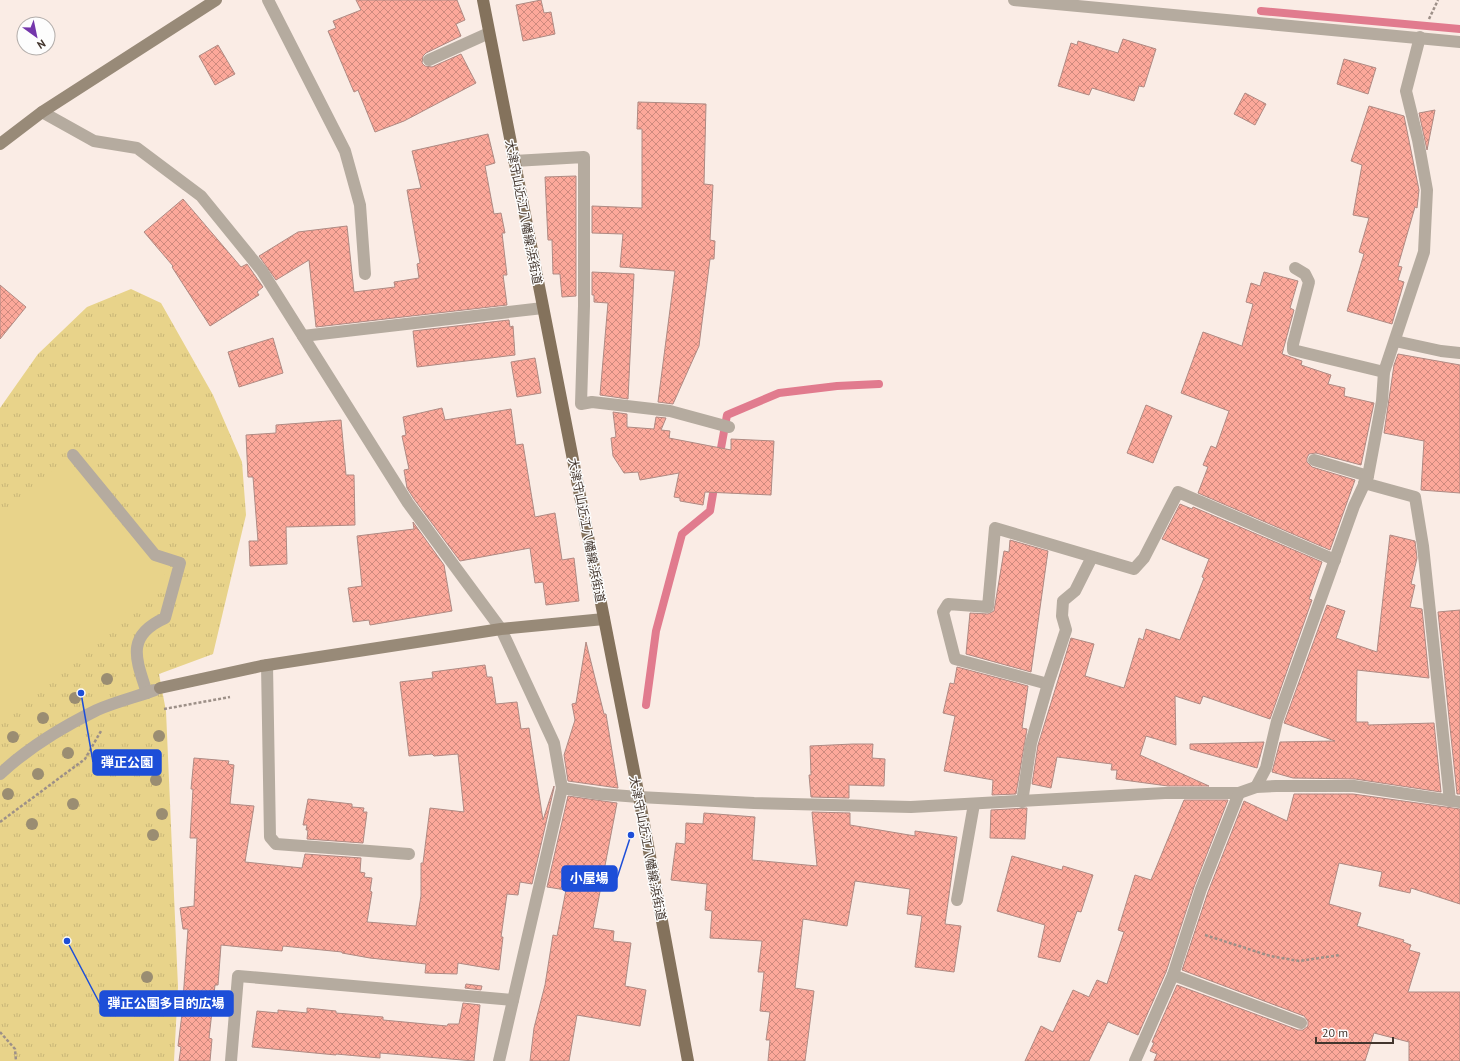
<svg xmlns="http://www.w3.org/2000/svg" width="1460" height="1061" font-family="'PT Sans','Noto Sans JP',sans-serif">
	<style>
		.grass { fill: url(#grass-tufts) }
		.pitch { fill: #e8d38a }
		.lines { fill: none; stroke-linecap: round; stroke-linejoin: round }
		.stream { stroke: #e17b8e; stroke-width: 8 }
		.building { fill: url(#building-cross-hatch); stroke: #af8a83 }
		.path { stroke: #9d9088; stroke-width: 2.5; stroke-dasharray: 3 2; stroke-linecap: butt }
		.lane { stroke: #b5ab9f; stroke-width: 12 }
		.street { stroke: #b5ab9f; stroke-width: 12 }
		.secondary { stroke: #988a78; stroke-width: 12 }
		.primary { stroke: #84725c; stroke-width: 12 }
		.tree { fill: #9a8d72 }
		.labels { text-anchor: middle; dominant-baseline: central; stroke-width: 3; stroke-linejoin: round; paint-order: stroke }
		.street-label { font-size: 12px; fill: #42352d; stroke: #fdfdfd }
		.leader { fill: none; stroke: #1d4ed8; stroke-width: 1.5 }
		.callout-dot { fill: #1d4ed8; stroke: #fdfdfd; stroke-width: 1.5 }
		.callout { fill: #1d4ed8; stroke: #1d4ed8; stroke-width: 1.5 }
		.callout-label { font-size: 13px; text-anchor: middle; font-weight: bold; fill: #fff }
	</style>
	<defs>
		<pattern id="grass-tufts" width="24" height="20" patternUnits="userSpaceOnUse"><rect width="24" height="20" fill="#e8d38a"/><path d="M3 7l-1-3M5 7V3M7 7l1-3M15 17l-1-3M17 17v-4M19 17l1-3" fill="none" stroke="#c8b677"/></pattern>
		<pattern id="building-cross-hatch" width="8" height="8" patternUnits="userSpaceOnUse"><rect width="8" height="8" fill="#fca89a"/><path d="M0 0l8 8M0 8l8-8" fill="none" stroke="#ce8a7e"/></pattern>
	</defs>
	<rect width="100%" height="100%" fill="#faece5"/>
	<polygon class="grass" points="131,289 161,303 213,395 242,462 246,515 213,654 159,674 166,711 178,987 174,1061 0,1061 0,408 38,354 87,307"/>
	<polygon class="pitch" points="66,459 167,577 0,720 0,516"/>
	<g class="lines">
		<g class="stream">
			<polyline points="1261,11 1460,29"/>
			<polyline points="719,459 727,415 779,393 837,386 879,384"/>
			<polyline points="646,705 656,631 682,534 710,511 715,482"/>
		</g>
	</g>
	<g class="building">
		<polygon points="356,0 457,0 465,20 456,24 461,36 426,53 423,56 422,63 425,66 432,67 461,54 476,83 404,121 375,132 358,90 354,92 328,31 336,28 333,21 361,10"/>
		<polygon points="541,0 544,13 551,12 555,34 523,41 516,5"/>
		<polygon points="1123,39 1156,49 1144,87 1139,86 1134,101 1092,88 1089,95 1058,86 1071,43 1077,45 1078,41 1118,53"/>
		<polygon points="218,45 235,74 215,85 199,56"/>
		<polygon points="1344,59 1376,68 1368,94 1337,84"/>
		<polygon points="1245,93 1266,104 1255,125 1234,114"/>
		<polygon points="638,102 706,104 704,184 713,185 710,240 715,241 714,259 710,259 699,346 673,404 658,402 675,271 620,267 623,234 592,233 592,206 642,208 642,129 637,129"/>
		<polygon points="1369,106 1404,116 1419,190 1417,208 1415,207 1398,266 1402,267 1398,280 1404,282 1392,324 1347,311 1364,254 1359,252 1369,218 1353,215 1362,165 1351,161"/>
		<polygon points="1435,110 1427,150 1419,113"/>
		<polygon points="488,134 495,163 485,166 494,214 501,213 505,233 502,233 507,275 503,275 507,305 316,327 309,260 276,280 259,256 298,232 347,226 354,292 395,287 394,282 419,278 417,264 420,263 407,190 421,188 412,151"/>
		<polygon points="576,176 576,296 562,297 560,274 553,274 552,240 548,240 545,177"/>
		<polygon points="183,199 241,267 247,264 263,287 257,292 259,295 210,326 172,267 173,266 144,232"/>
		<polygon points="592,272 634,274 628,399 600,395 608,303 594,302 594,295 592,295"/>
		<polygon points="1264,272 1298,281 1290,308 1294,310 1282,354 1302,361 1301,365 1331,375 1328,384 1345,388 1344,396 1374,403 1361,465 1316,453 1309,454 1307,458 1307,462 1312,467 1355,480 1330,550 1198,493 1208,467 1203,465 1211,446 1216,448 1229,411 1181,393 1203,332 1242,346 1253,304 1246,302 1251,283 1260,286"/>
		<polygon points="0,285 26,307 0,339"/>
		<polygon points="509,320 510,327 513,326 515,355 417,367 413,331"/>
		<polygon points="273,338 283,373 239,387 228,352"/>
		<polygon points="1398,354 1460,365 1460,493 1421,490 1424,441 1384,433 1394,365"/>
		<polygon points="535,358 541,393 517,397 511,362"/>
		<polygon points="1146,405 1172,416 1153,463 1127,453"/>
		<polygon points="442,408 445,420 511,409 516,445 523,444 535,517 555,513 562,560 574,558 579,601 546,605 543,582 535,583 530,548 460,561 414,499 407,488 404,470 409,469 402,436 406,435 403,417"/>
		<polygon points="613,412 627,414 627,427 654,429 656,417 666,418 661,430 670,431 669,438 731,450 731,439 774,441 771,495 705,492 703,505 680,501 680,498 674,497 679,473 640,480 638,472 624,473 613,456 611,438 616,437"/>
		<polygon points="341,420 346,475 354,475 355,525 286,527 287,564 250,566 249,541 258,541 253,477 248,477 246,435 276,433 276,425"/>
		<polygon points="1180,504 1192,509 1193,507 1322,562 1309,599 1312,600 1270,719 1203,696 1200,704 1175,696 1176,745 1146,736 1140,755 1209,786 1168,786 1116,779 1117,770 1111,770 1112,764 1057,757 1051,788 1032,784 1038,745 1071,638 1094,644 1085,676 1124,688 1139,638 1143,640 1146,629 1180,640 1204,578 1202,577 1209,559 1162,539"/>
		<polygon points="413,522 444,565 452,611 370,625 369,620 353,622 348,588 362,586 357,536 414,529"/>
		<polygon points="1390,535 1415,541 1417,558 1411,584 1415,585 1410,607 1422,609 1429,678 1357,670 1356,722 1368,722 1368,725 1434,723 1441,792 1355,779 1293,778 1272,772 1280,742 1335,741 1284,723 1327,605 1345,611 1336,638 1377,652"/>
		<polygon points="1010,540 1048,551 1031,672 966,654 970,613 988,614 994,611 1004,551 1009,552"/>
		<polygon points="1460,610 1460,794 1457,794 1438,612"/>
		<polygon points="586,642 604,714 606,714 618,788 568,781 564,755 575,720 572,704 576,703"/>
		<polygon points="485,665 487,677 492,677 496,704 517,702 521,729 529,728 543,820 554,786 554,788 532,884 520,882 518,895 507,894 501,937 503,937 499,970 458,963 457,974 425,973 426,964 370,958 342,953 342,952 283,946 282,951 221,945 218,985 215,985 209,1038 212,1039 210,1061 179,1061 181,1047 178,1046 182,1014 188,929 183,929 180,908 194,906 197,838 190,838 193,789 191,789 194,758 229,761 228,764 234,765 230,804 254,806 245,862 302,868 305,854 361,858 360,872 365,873 364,877 372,878 370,891 372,892 367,922 416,926 421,896 421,863 423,863 430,808 464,812 458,754 434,756 432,754 409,756 400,682 433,678 432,672"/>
		<polygon points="957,667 1028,686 1022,728 1027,729 1016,794 992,795 993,780 944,771 955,716 943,713 950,683 954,684"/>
		<polygon points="1264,742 1257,768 1190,749 1190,744"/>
		<polygon points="853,744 873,744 872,758 885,759 884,786 849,785 849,798 811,797 809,775 811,775 810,746"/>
		<polygon points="1294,794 1353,794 1460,809 1460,904 1411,888 1410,893 1379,886 1382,872 1339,863 1329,904 1361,913 1357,926 1404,940 1403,942 1411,945 1409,950 1420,953 1408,992 1460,992 1460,1061 1409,1061 1409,1042 1374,1033 1365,1061 1154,1061 1157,1054 1150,1051 1154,1043 1152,1042 1177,985 1298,1030 1303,1030 1308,1026 1308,1021 1304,1016 1182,970 1208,892 1244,801 1287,821"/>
		<polygon points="568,796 617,803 593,928 614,931 613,941 631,943 625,986 646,990 640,1026 577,1015 569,1061 530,1061 534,1028 545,985 553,935 557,936 566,890 547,887"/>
		<polygon points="308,799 352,804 352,807 364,808 363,812 367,812 363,843 307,839 308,830 306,830 307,825 303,825"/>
		<polygon points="1184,800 1228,800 1194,887 1166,972 1138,1035 1108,1022 1089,1061 1025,1061 1041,1026 1053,1032 1073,990 1089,997 1097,980 1107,984 1124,932 1118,930 1135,875 1151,880"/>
		<polygon points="1027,808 1025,839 990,838 991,810"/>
		<polygon points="812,812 850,813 850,825 915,836 915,831 957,837 945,924 961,926 954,972 915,967 922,916 907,914 910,889 855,881 847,926 803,919 795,988 814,991 805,1061 768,1061 770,1040 766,1040 770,1012 760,1011 764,972 758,972 762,941 710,938 712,911 705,910 707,884 671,880 676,843 685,844 686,823 703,824 704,813 755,817 752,860 817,866"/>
		<polygon points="1012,856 1062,870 1063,866 1093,875 1081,912 1077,911 1060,962 1038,957 1045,925 997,911"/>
		<polygon points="466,984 482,986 481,990 465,988"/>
		<polygon points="463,1003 480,1005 474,1061 380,1053 380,1058 336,1054 336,1055 252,1047 257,1011 278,1013 278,1010 307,1013 307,1008 336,1011 336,1013 383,1017 383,1020 447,1026 448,1024 459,1024"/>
	</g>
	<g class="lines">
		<g class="path">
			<polyline points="1429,19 1438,0"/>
			<polyline points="164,709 230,697"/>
			<polyline points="0,822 85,759 101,731"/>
			<polyline points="1205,935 1270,956 1299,961 1340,955"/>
			<polyline points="0,1032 15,1049 16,1061"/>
		</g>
		<g class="lane">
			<polyline points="429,60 489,33"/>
			<polyline points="1295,268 1305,274 1309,282 1293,344 1293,350 1384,372"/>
			<path d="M73,455L155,555L180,563L165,618C125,636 136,659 147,693"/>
			<polyline points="1314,460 1368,476"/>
			<polyline points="1364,483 1415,497 1423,546 1450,801"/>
			<polyline points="1048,684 955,659 943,612 948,604 988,607 995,528 1134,569 1144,558 1178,492 1335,560"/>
			<path d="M0,774C28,748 62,727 97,710C115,702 136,697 155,690"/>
			<polyline points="1256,787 1266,768 1277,721 1354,506 1368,476 1382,401 1384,372 1424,252 1427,190 1418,140 1406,91 1420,37"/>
			<polyline points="562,788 600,794 639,797"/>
			<polyline points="1022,802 1031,743 1048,684 1066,630 1062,616 1063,601 1075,591 1092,557"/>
			<polyline points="957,900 974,804"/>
		</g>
		<g class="street">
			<polyline points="268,0 345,151 360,205 365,274"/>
			<polyline points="1014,0 1460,42"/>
			<polyline points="42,112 94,141 137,148 201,196 262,271 408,503 501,629 554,743 562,788 499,1061"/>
			<polyline points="514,161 584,157 584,306 581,404 592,402 670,411 729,427"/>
			<polyline points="303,336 543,308"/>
			<polyline points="1395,341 1441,351 1460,353"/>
			<polyline points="267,665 270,837 276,844 409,854"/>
			<polyline points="639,797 754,803 911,807 1165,793 1239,793 1256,787 1276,786 1354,786 1460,802"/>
			<polyline points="1173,975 1301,1023"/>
			<polyline points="231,1061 238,976 513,1000"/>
			<polyline points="1135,1061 1173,975 1201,889 1239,793"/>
		</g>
		<g class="secondary">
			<polyline points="0,144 42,112 216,0"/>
			<polyline points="160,688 261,666 501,629 604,619"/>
		</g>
		<polyline class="primary" points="483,0 639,797 688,1061"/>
	</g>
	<g class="tree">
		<circle cx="107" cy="679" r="6"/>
		<circle cx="75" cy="698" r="6"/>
		<circle cx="43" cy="718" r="6"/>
		<circle cx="159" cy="736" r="6"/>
		<circle cx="13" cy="737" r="6"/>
		<circle cx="68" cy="753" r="6"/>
		<circle cx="38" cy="774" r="6"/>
		<circle cx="156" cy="780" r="6"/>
		<circle cx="8" cy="794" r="6"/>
		<circle cx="73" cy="804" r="6"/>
		<circle cx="162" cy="814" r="6"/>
		<circle cx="32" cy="824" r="6"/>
		<circle cx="153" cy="835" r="6"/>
		<circle cx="147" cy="977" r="6"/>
	</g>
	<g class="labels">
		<g class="street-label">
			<text transform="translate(524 212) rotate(79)">大津守山近江八幡線;浜街道</text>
			<text transform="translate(587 530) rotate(79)">大津守山近江八幡線;浜街道</text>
			<text transform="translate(648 848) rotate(79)">大津守山近江八幡線;浜街道</text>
		</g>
	</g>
	<path class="leader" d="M81 693L93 762M631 835L617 878M67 941L100 1004"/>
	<g class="callout-dot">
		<circle cx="81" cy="693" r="4"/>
		<circle cx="631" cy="835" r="4"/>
		<circle cx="67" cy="941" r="4"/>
	</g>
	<g class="callout">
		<rect x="93" y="750" width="68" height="25" rx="4"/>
		<rect x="562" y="866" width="55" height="25" rx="4"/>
		<rect x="100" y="991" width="133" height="25" rx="4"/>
	</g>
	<g class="callout-label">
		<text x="127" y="767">弾正公園</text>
		<text x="589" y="883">小屋場</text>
		<text x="166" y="1008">弾正公園多目的広場</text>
	</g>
	<g transform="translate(36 36) rotate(147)"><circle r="19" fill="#fdfdfd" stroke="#b2adaa"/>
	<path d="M0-3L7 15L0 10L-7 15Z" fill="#7436ab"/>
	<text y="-6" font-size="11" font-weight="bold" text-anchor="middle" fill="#42352d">N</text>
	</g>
	<path d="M1316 1037v6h77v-6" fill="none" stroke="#42352d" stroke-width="2"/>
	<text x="1322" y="1037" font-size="12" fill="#42352d" stroke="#fdfdfd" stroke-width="3" paint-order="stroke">20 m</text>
</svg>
